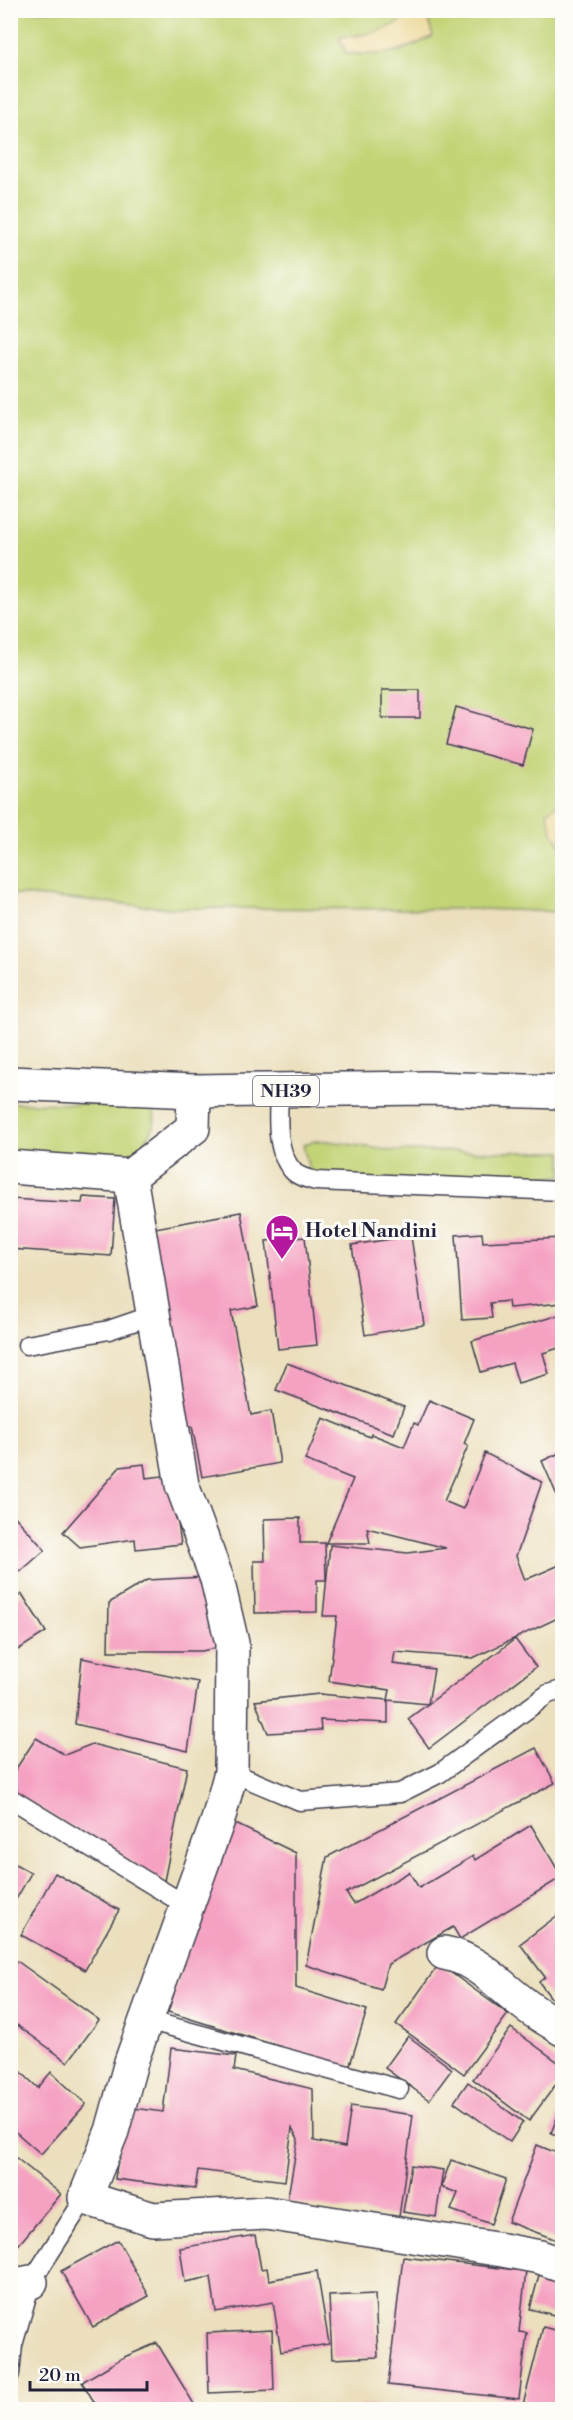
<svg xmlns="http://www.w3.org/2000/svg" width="573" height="2420" font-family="'Libre Bodoni',serif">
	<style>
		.green { fill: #c3d477; stroke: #727b59; stroke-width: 1.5 }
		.sand { fill: #eeda9e; stroke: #887e6c; stroke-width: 1.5 }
		.building { fill: #f5a1c2 }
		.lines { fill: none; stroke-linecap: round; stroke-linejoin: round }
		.lane-casing { stroke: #403e4e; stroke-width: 21 }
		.street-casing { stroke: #403e4e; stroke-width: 36 }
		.highway-casing { stroke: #403e4e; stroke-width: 36 }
		.lane { stroke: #fff; stroke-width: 18 }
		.street { stroke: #fff; stroke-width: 33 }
		.highway { stroke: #fff; stroke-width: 33 }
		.labels { text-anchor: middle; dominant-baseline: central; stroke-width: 6; stroke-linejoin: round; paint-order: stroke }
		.shield { fill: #fdfcf7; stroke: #646373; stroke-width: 1.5 }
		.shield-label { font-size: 18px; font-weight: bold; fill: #22223b }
		.poi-label { font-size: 20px; font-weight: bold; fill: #22223b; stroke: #fdfcf7; text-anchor: start }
	</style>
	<rect width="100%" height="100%" fill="#fdfcf7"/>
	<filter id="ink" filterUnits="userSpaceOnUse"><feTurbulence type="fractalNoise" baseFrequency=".0167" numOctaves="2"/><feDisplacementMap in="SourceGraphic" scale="12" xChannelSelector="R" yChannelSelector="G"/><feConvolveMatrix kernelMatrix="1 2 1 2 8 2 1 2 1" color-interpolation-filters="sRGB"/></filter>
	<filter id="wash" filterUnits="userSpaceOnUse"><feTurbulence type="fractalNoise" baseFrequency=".008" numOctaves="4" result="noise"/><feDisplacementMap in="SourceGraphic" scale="24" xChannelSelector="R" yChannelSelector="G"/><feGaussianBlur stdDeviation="1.35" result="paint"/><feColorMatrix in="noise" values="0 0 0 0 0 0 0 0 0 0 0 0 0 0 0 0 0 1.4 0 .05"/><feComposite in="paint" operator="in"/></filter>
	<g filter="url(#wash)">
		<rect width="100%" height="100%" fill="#ebdfbd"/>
		<g class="green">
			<polygon points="10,11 562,11 562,912 481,909 169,908 11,894"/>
			<path d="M10,1103L151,1105C165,1131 135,1152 117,1166L11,1158Z"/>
			<polygon points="313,1141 328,1141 393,1151 562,1152 562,1176 358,1186 309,1170 303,1145"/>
		</g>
		<g class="sand">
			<path d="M415,11H426L433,36C401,53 383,57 346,53L339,37C367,36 394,30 415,11Z"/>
			<polygon points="557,805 562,807 562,846 553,833 547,812"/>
		</g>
		<g id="blocks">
			<g class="building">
				<rect x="382" y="690" width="38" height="28"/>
				<polygon points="456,707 533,729 523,765 446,744"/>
				<polygon points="83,1197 115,1199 111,1256 10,1249 10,1199 82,1203"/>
				<polygon points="241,1212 258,1306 231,1311 251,1415 271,1411 280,1463 202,1477 192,1426 186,1427 150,1229"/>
				<polygon points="482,1233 483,1242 562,1238 562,1303 509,1308 508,1301 490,1303 492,1318 462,1320 456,1235"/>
				<polygon points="411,1236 424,1325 365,1335 352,1245"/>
				<polygon points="305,1237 317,1345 278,1349 266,1241"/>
				<polygon points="562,1314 562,1347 543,1353 549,1374 518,1383 512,1363 481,1372 472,1341"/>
				<polygon points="287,1363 404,1407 394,1434 276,1390"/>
				<polygon points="429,1400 474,1419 464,1444 468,1446 444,1501 463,1509 485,1453 542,1482 516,1556 525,1580 562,1564 562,1616 473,1658 395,1652 393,1664 434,1669 428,1704 515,1639 536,1667 429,1748 408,1719 428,1704 388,1700 390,1690 329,1681 337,1616 323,1616 330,1545 408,1553 446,1548 367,1528 370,1543 326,1543 353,1479 305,1460 323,1418 370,1437 371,1434 404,1447 414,1423 418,1425"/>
				<polygon points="562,1452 562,1507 542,1461"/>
				<polygon points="144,1464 146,1478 171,1475 181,1544 136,1549 135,1539 80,1547 63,1532 120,1467"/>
				<polygon points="10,1511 45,1550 20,1572 10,1561"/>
				<polygon points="300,1518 300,1543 325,1543 326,1580 317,1580 317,1612 255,1613 254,1561 265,1561 264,1519"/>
				<polygon points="204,1577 227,1645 202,1651 108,1651 109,1603 147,1580"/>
				<polygon points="22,1594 46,1632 10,1655 10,1602"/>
				<polygon points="82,1658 198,1682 188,1751 75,1724"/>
				<polygon points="319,1694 388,1700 388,1723 320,1720 321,1730 268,1733 255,1701"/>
				<polygon points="36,1738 65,1755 92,1744 187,1768 164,1881 10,1791 10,1778"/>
				<polygon points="536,1748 555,1783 346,1893 354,1904 409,1872 419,1888 473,1856 475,1860 531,1825 562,1877 460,1939 453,1927 388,1964 381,1989 306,1965 327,1857"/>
				<polygon points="219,1816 296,1853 296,1988 367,2010 349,2068 168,2012 207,1886"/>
				<polygon points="10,1861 31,1873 10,1910"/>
				<polygon points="55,1873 119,1910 85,1970 21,1935"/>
				<polygon points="562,1912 562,2010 561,2011 539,1982 545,1977 520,1944"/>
				<polygon points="17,1961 99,2020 68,2062 10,2020 10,1971"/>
				<polygon points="439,1964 508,2014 464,2074 396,2024"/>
				<polygon points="511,2028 562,2065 562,2076 529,2121 473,2079"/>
				<polygon points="408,2036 452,2069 429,2100 385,2068"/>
				<polygon points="171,2048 236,2056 234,2070 313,2089 314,2141 345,2147 351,2106 413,2115 399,2217 287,2202 298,2139 292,2128 285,2181 198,2170 195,2189 115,2179 125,2107 163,2112"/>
				<polygon points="21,2072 38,2088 51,2072 86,2104 41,2154 10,2127 10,2084"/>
				<polygon points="468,2082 523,2122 510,2142 454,2102"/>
				<polygon points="562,2105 562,2137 551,2133"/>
				<polygon points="537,2145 562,2155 562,2226 557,2240 508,2222"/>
				<polygon points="10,2153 61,2194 10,2255"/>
				<polygon points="451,2160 506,2179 491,2224 451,2210 458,2193 441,2187"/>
				<polygon points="411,2165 443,2170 436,2217 403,2212"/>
				<polygon points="255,2235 261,2269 267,2268 269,2280 317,2271 329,2344 281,2352 273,2302 216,2312 211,2277 185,2282 180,2248"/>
				<polygon points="118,2240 149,2296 93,2327 61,2271"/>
				<polygon points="403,2257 526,2271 519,2332 527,2333 519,2399 388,2385"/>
				<polygon points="539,2275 562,2281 562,2317 530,2309"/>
				<polygon points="375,2294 378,2357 332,2359 329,2296"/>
				<polygon points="543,2327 562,2332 562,2410 540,2410 523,2405"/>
				<polygon points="272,2330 274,2390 209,2393 207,2333"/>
				<polygon points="157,2343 194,2404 186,2410 155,2410 152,2406 146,2410 99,2410 82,2382 122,2358"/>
				<polygon points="360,2405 392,2408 392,2410 359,2410"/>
			</g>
		</g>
	</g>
	<g filter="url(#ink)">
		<use href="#blocks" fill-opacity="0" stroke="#403e4e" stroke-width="1.5"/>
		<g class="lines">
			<defs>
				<g id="lane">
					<path d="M279,1091C278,1117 275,1153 294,1172C299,1177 309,1179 316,1181L562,1191"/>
					<polyline points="27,1345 109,1330 153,1315"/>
					<polyline points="231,1772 300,1801 400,1793 440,1773 548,1694 562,1690"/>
					<polyline points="10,1798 187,1906"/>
					<polyline points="147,2020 399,2089"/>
					<polyline points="10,2374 13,2345 31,2282 85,2198"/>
				</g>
				<g id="street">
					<polyline points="10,1167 130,1176 193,1128 194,1091"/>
					<polyline points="130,1176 182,1485 217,1579 232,1643 231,1772 218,1820 131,2062 112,2131 85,2198 153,2219 266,2213 502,2250 540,2257 562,2265"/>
					<path d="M444,1953C475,1958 499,1985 523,2003C535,2013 549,2020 562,2029"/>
					<polyline points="10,2286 31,2282"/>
				</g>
				<polyline id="highway" points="10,1083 194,1091 428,1088 562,1092"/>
			</defs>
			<use href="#lane" class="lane-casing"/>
			<use href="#street" class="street-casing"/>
			<use href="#highway" class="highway-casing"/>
			<use href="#lane" class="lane"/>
			<use href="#street" class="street"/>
			<use href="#highway" class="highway"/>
		</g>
	</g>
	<defs>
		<symbol id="hotel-pin" viewBox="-11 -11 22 30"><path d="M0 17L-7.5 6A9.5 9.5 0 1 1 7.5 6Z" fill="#b5179e" stroke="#fdfcf7"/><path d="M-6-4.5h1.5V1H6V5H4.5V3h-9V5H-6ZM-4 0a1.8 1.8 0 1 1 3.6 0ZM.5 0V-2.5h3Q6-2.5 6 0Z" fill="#fff"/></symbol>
	</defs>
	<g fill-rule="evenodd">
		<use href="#hotel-pin" x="263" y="1212" width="38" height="52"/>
	</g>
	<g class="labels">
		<rect class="shield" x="253" y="1076" width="66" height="30" rx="4.5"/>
		<g class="shield-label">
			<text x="286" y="1091">NH39</text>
		</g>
		<g class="poi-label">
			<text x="305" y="1231">Hotel Nandini</text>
		</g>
	</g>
	<rect width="573" height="2420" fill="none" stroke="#fdfcf7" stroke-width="36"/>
	<path d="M30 2381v9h117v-9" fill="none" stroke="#22223b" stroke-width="3"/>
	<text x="39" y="2381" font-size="18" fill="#22223b" stroke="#fdfcf7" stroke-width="4.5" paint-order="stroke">20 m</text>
</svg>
